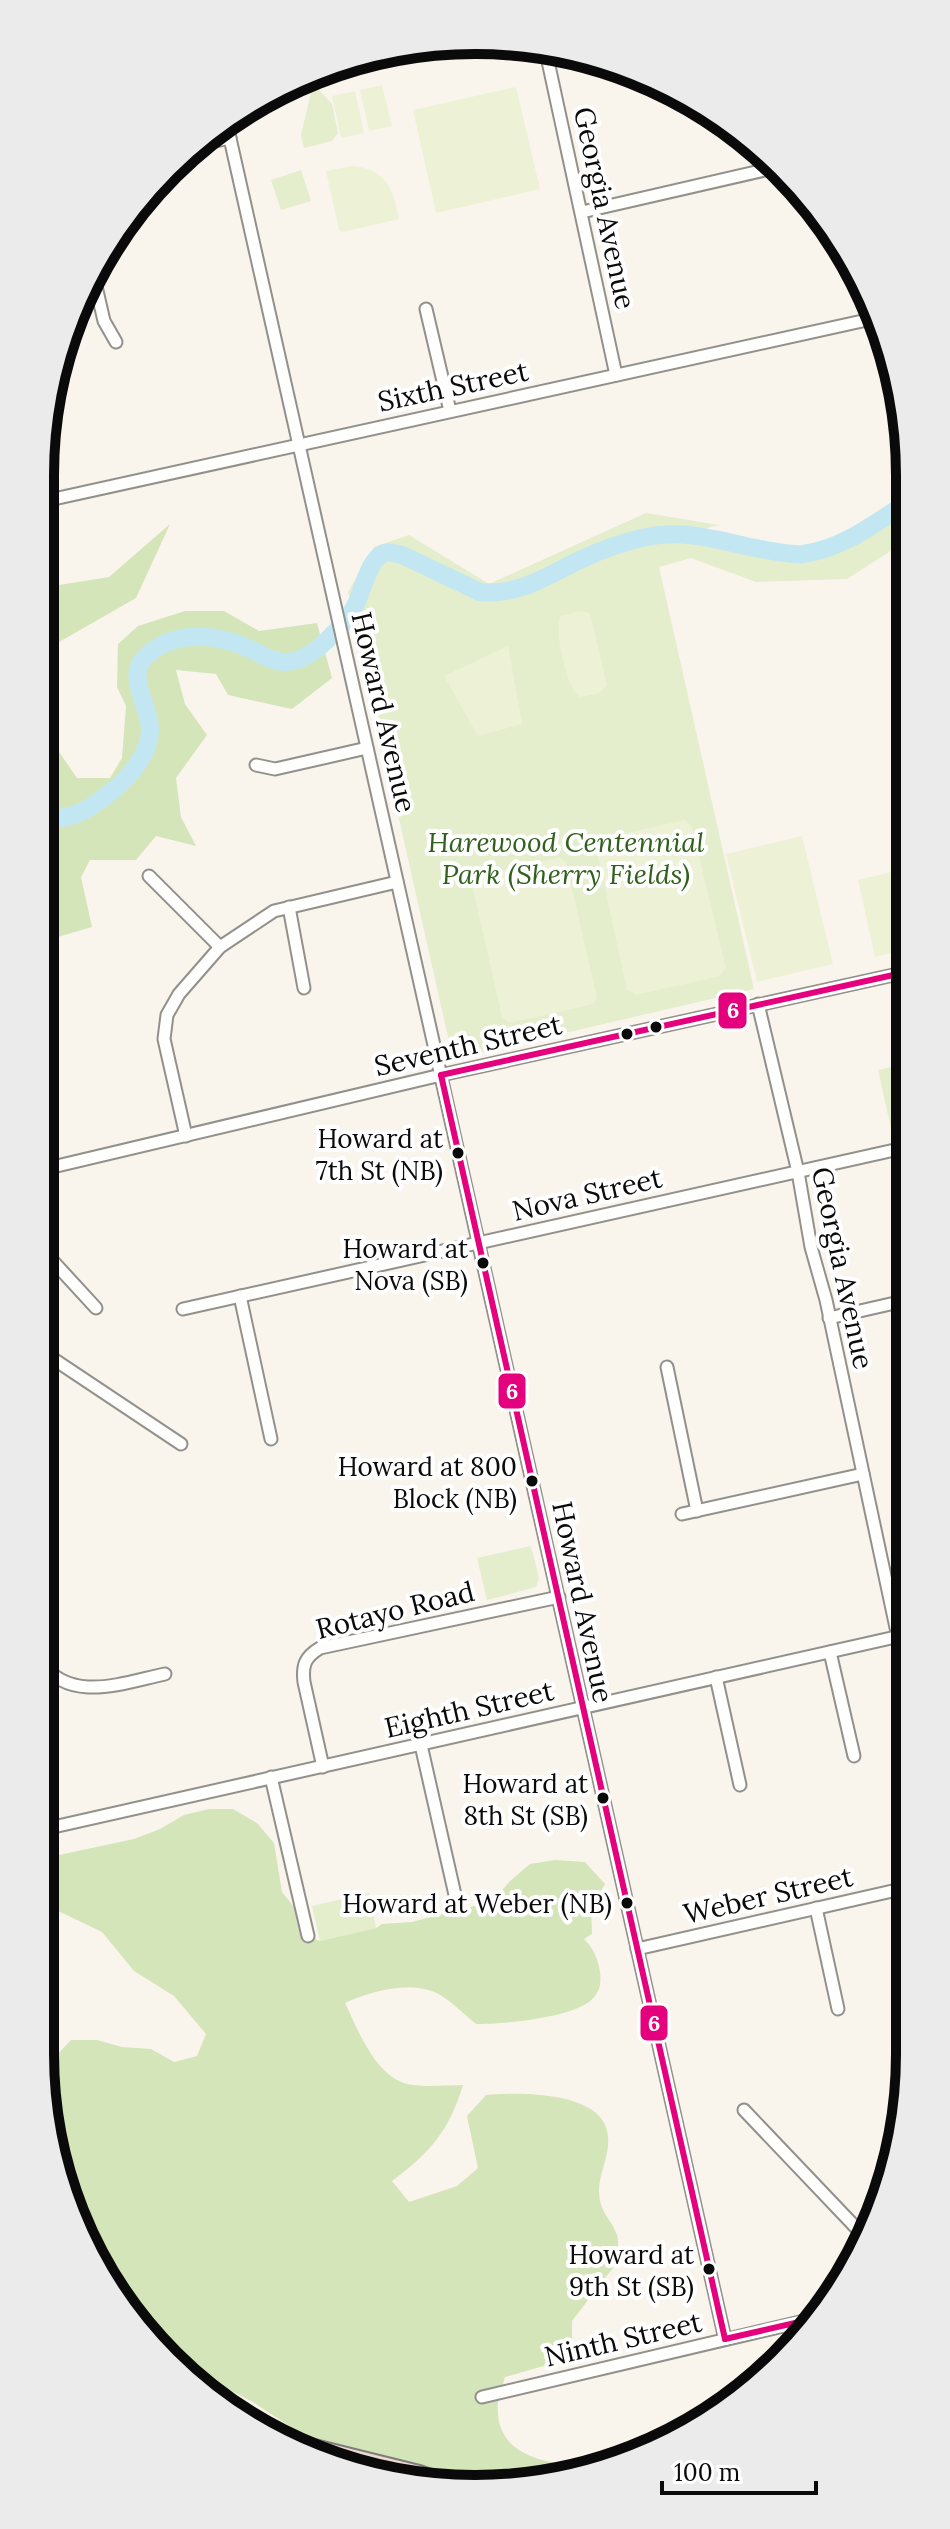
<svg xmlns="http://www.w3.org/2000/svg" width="950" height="2529" font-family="Lora,serif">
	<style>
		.green { fill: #e4edcc }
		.forest { fill: #d5e5ba }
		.pitch { fill: #edf2d6 }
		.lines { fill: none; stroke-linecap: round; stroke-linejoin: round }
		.river { stroke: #c3e7f2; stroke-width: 18 }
		.minor-casing { stroke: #92908c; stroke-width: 15 }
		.highway-casing { stroke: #7f7d79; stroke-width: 20 }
		.minor { stroke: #fefefc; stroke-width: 11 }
		.highway { stroke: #e9dbd2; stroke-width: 16 }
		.bus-1-casing { stroke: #fff; stroke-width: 12 }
		.bus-1 { stroke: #e5007d; stroke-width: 6 }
		.bus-dot { fill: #0a0a0a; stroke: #fff; stroke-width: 3 }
		.labels { text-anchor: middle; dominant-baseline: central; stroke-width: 8; stroke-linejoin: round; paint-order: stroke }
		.bus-label { font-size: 26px; fill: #0a0a0a; stroke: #fff; text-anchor: end }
		.street-label { font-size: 28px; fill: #0a0a0a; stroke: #fff }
		.park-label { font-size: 28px; font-style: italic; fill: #31601c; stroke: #fff }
		.rim { fill: none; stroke: #0a0a0a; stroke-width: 10 }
		.line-badge { stroke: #fff; stroke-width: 3 }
		.badge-label { font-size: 22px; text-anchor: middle; font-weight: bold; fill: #fff }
	</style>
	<rect width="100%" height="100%" fill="#f9f5ec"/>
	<g class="green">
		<polygon points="313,84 332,104 338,133 332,141 304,148 301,135"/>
		<polygon points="301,170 311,201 281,210 271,180"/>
		<path d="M906,505V541L847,579L756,582L691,558L659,567L754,989L453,1059L348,592L374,547L409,535L489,584L646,513L719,525L699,530C743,542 807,564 851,545C873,535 886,515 906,505Z"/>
		<polygon points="906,1064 908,1130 892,1133 878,1070"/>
		<polygon points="531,1546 539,1578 536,1587 487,1600 477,1558"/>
		<polygon points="369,1893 376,1928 320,1941 312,1906"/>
	</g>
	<g class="forest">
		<polygon points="170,524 136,598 40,653 40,599 59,585 109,577"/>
		<polygon points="185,611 224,611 259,631 317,623 332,678 292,709 228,695 216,674 176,670 185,704 207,735 176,778 181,817 196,846 156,836 136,860 90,860 81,877 92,927 58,937 40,932 40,724 77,778 110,778 122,758 126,706 117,687 118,644 138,626"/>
		<path d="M209,1809H233L257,1823L274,1843L282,1892L299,1913L308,1936L320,1941L376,1928L382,1924L412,1922L493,1901L510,1881L530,1864L555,1860L585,1862L605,1884L591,1908L592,1934L584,1939C593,1947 598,1959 600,1972C601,1980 601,1988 595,1996C580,2018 502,2024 476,2024C465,2015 454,2004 442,1996C415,1979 371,1991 345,2003C359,2032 377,2081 413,2085C429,2087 447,2085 463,2085C449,2131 430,2153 392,2181L409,2202L457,2186L478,2168L467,2116L486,2095C519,2092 605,2091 608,2136C610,2155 599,2173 599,2191C600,2215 611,2217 617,2235C619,2242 618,2252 619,2260L572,2321V2348L554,2363L505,2377C503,2385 499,2394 498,2402C493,2460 553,2465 596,2466L560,2481L418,2485L336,2457L253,2402L198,2374L143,2332L63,2194L53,2122L58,2094L49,2073L51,2061L71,2040H97L122,2047L151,2049L174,2062L197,2056L206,2034L174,1996L134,1971L102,1932L54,1909L40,1910V1859L134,1839L160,1829L184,1815Z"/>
	</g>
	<g class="pitch">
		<polygon points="382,85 392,126 369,131 360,90"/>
		<polygon points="516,87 540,189 436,213 413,110"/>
		<polygon points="355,91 364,133 341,138 332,96"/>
		<path d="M352,166C386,169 393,188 399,219L343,232L339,230L326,171Z"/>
		<path d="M580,611L589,613L591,617L607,685L600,693L580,697C567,691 553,629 561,616Z"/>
		<polygon points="508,646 522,724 478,736 444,676"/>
		<polygon points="685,820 692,827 726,968 720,976 636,995 627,990 596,847 601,839"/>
		<polygon points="802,836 833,964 757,982 726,854"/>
		<polygon points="560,857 566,862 597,998 593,1004 510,1023 502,1017 472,884 477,876"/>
		<polygon points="907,868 907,949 875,957 858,880"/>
	</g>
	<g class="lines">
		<path class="river" d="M40,822C55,819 74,817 87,809C113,793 148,765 150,731C151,707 125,677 145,657C173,630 215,633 248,648C259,653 274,663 287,662C305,661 321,647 333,634C341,627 350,615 355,606C363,591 368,560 384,553C390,551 395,554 402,555L480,592C520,596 548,575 582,559C603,549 624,542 646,537C688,528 725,543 766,550C778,552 791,555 803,554C842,549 874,524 906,503"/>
		<defs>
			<g id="minor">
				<polyline points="546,52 616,375"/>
				<polyline points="548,61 578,54"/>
				<polyline points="227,125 725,2339"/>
				<polyline points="206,143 230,138"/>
				<polyline points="582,212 778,167"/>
				<polyline points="95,282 104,321 116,342"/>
				<polyline points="426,309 450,411"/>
				<polyline points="40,502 876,318"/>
				<polyline points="256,765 275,769 367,748"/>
				<polyline points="149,876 220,947"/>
				<polyline points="289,907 304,988"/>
				<polyline points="758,1004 798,1172 811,1247 826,1300 898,1637"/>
				<polyline points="186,1136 164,1039 167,1015 179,994 220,947 274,911 397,882"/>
				<polyline points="40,1170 441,1075 907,972"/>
				<polyline points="40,1230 51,1259 96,1308"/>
				<polyline points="240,1296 271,1439"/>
				<polyline points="183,1309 908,1147"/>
				<polyline points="829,1318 908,1300"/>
				<polyline points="40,1363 55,1360 181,1444"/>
				<polyline points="667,1367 697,1511"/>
				<polyline points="682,1514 863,1474"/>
				<polyline points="830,1652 854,1756"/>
				<path d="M40,1661C70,1704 122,1683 165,1674"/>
				<polyline points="716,1677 740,1785"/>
				<polyline points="421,1745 458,1908"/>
				<path d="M323,1767L304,1682C302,1665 305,1657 320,1648L559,1597"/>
				<polyline points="271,1777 308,1936"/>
				<polyline points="40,1830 909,1634"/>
				<polyline points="816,1908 838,2009"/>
				<polyline points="637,1949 910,1887"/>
				<polyline points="744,2110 862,2234"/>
				<polyline points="482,2397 821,2317"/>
			</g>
			<polyline id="highway" points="294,2443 419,2474 446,2484"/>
		</defs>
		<use href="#minor" class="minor-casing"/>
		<use href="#highway" class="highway-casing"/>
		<use href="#minor" class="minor"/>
		<use href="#highway" class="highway"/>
		<defs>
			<g id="bus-1">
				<polyline points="441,1075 725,2339"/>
				<polyline points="441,1075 907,972"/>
				<polyline points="725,2339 821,2317"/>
			</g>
		</defs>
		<use href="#bus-1" class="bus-1-casing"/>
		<use href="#bus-1" class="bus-1"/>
	</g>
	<g class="bus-dot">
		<circle cx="656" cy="1027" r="7"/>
		<circle cx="627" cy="1034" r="7"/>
		<circle cx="458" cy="1153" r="7"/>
		<circle cx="483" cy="1263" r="7"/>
		<circle cx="532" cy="1481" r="7"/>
		<circle cx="603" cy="1798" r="7"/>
		<circle cx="627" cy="1903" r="7"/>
		<circle cx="709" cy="2269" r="7"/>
	</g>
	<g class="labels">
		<g class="bus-label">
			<text x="443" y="1138">Howard at<tspan x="443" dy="32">7th St (NB)</tspan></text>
			<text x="468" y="1248">Howard at<tspan x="468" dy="32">Nova (SB)</tspan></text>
			<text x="517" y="1466">Howard at 800<tspan x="517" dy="32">Block (NB)</tspan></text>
			<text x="588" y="1783">Howard at<tspan x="588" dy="32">8th St (SB)</tspan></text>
			<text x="612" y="1903">Howard at Weber (NB)</text>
			<text x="694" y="2254">Howard at<tspan x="694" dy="32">9th St (SB)</tspan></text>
		</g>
		<g class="street-label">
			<text transform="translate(605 208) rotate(78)">Georgia Avenue</text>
			<text transform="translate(453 386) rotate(-12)">Sixth Street</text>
			<text transform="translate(384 712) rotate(77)">Howard Avenue</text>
			<text transform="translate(468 1045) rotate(-13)">Seventh Street</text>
			<text transform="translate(587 1194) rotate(-13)">Nova Street</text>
			<text transform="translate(843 1268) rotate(78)">Georgia Avenue</text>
			<text transform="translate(583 1602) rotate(78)">Howard Avenue</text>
			<text transform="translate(395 1610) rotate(-14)">Rotayo Road</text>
			<text transform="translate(469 1709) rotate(-13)">Eighth Street</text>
			<text transform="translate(768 1895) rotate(-13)">Weber Street</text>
			<text transform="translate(623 2339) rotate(-13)">Ninth Street</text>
		</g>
		<g class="park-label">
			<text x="566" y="842">Harewood Centennial<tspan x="566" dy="32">Park (Sherry Fields)</tspan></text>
		</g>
	</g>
	<path d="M0 0H950V2529H0ZM475 54H475A421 421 0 0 1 896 475V2054A421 421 0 0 1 475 2475H475A421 421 0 0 1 54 2054V475A421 421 0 0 1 475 54Z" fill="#ebebeb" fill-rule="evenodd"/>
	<path class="rim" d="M475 54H475A421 421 0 0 1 896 475V2054A421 421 0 0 1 475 2475H475A421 421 0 0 1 54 2054V475A421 421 0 0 1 475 54Z"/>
	<g class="line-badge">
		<rect x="717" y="991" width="31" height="39" rx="8" fill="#e5007d"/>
		<rect x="497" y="1372" width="30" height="38" rx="8" fill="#e5007d"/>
		<rect x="639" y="2004" width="30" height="38" rx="8" fill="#e5007d"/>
	</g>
	<g class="badge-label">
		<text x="733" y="1018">6</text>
		<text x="512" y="1399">6</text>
		<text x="654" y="2031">6</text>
	</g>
	<path d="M662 2481v12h154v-12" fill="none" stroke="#0a0a0a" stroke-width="4"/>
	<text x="674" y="2481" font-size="24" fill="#0a0a0a" stroke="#ffffff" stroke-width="6" paint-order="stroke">100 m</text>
</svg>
